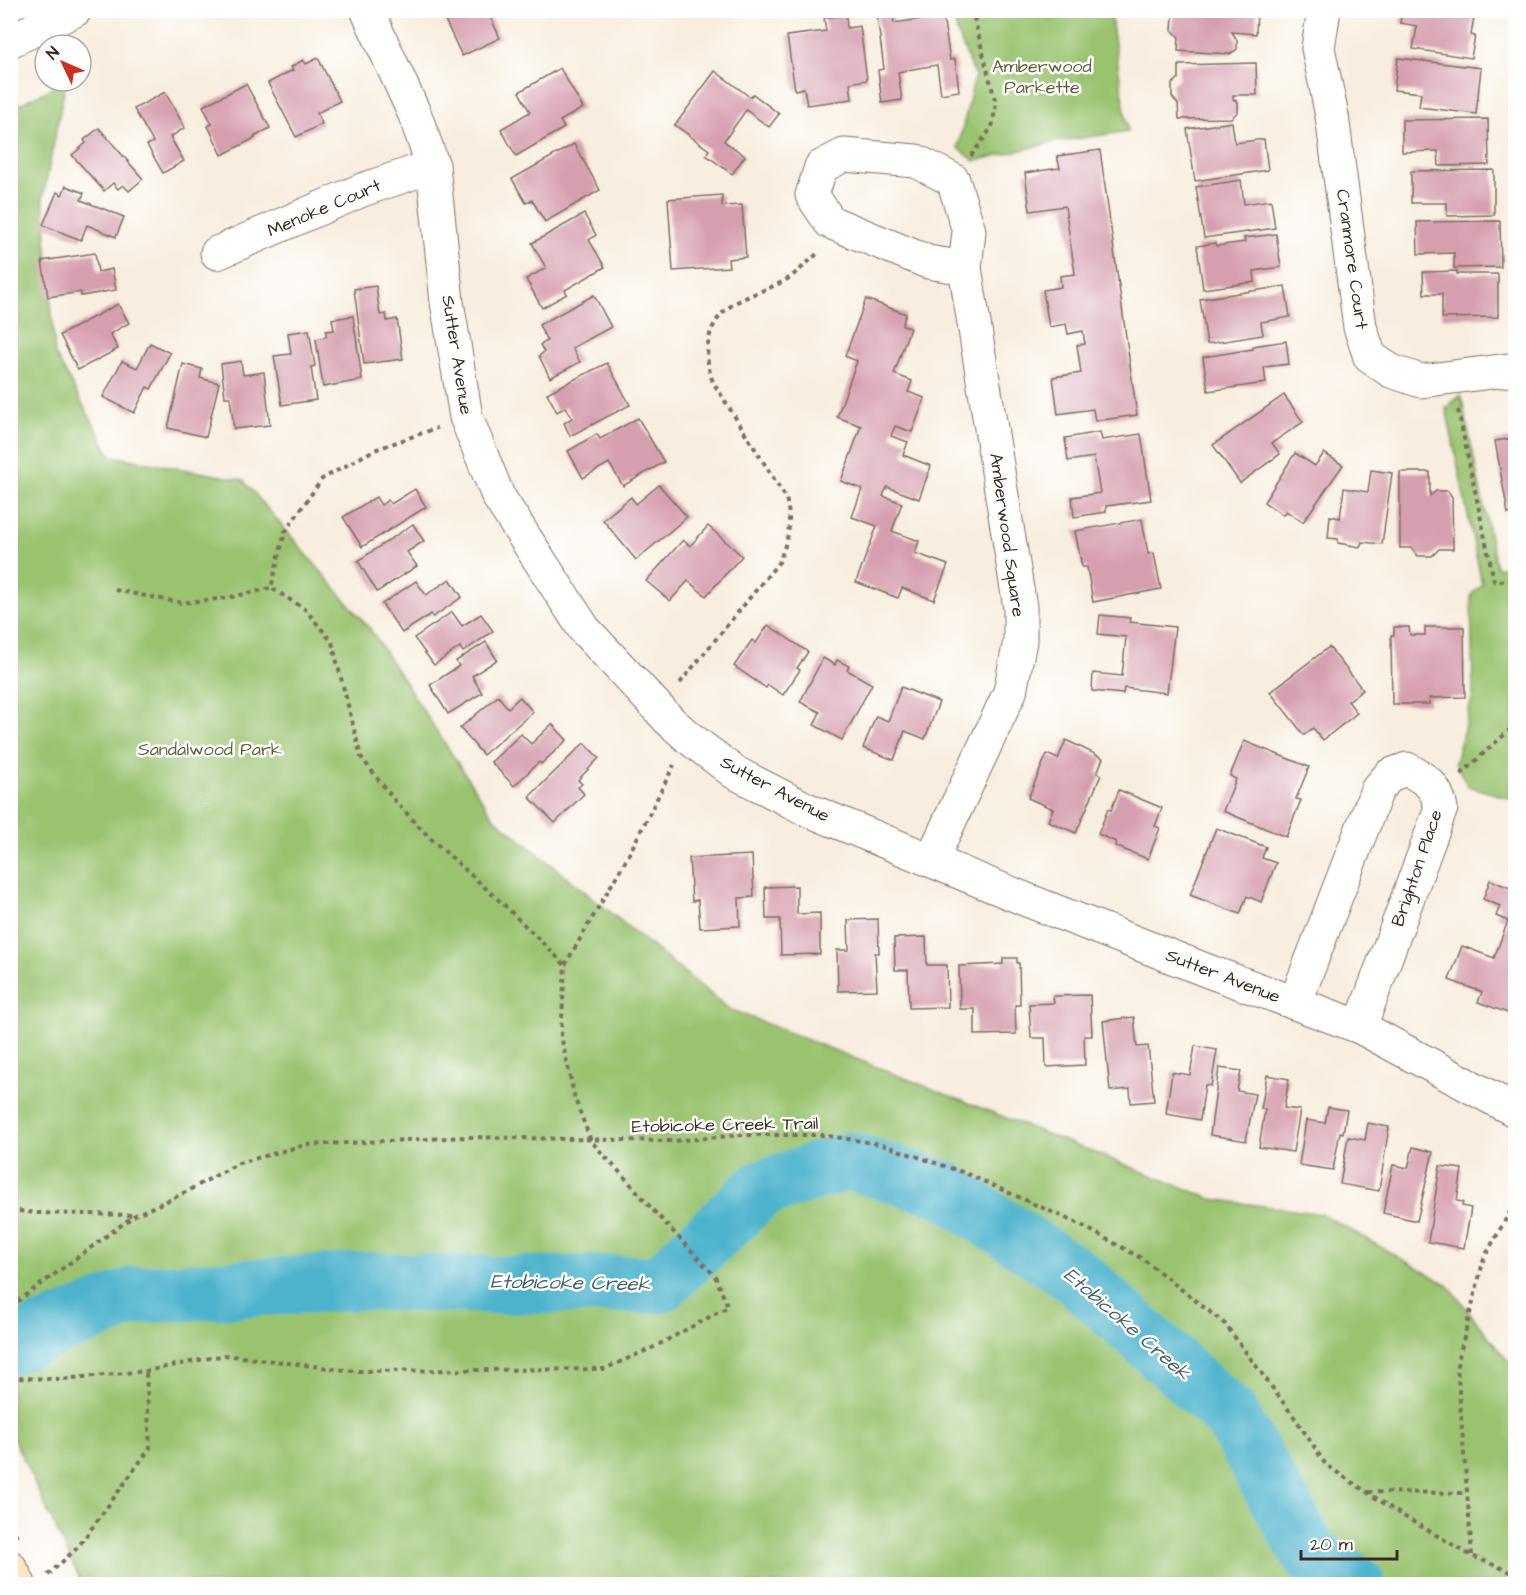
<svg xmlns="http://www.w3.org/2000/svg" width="1526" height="1595" font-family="'Architects Daughter',sans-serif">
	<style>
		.green { fill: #9ac36f; stroke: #6a7646; stroke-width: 1.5 }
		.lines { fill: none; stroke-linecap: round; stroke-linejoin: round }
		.river { stroke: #4eb3cc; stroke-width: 58 }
		.building { fill: #d69faf }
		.minor-casing { stroke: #7d6e61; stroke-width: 35 }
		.tertiary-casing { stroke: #7d6e61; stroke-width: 35 }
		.secondary-casing { stroke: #7d6e61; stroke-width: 35 }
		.path { stroke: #7d6e61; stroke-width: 4; stroke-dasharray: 4.5 4.5; stroke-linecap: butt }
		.minor { stroke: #fff; stroke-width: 33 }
		.tertiary { stroke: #fff; stroke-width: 33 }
		.secondary { stroke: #fce6c4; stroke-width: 33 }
		.labels { text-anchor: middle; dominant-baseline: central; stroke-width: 5; stroke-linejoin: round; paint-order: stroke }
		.park-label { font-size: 18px; fill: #5c603a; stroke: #fff }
		.street-label { font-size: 18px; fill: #3b2a1e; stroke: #fff }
		.water-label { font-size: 20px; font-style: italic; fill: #436164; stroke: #fff }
	</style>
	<rect width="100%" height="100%" fill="#fff"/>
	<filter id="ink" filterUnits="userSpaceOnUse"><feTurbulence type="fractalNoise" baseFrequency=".0167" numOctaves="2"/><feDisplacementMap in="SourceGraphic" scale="12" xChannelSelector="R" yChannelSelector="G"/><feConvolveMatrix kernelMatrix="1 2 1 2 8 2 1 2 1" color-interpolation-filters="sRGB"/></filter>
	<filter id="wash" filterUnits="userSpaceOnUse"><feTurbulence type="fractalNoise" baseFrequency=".008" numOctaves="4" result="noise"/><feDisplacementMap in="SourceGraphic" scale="24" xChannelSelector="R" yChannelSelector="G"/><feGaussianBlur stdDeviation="1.35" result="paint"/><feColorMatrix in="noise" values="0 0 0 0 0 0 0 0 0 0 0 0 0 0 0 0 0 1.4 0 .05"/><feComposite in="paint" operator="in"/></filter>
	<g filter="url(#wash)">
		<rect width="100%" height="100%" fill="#f8edde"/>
		<g class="green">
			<polygon points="953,11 1110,11 1128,131 1055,142 975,161 958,148 975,76 957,32"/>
			<polygon points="66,81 43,197 55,354 111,456 243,480 370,629 493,817 729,1009 1212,1199 1322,1214 1448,1285 1515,1370 1515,1584 82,1584 11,1433 10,109"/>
			<polygon points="1461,395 1496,567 1515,568 1515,800 1468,786 1455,763 1473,695 1471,595 1482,584 1446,408"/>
		</g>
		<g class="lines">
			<polyline class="river" points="10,1346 137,1295 363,1281 487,1285 660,1284 761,1189 848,1161 943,1189 1076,1276 1230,1415 1311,1556 1356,1584"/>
		</g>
		<g id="blocks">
			<g class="building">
				<polygon points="464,10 487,10 500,38 462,56 445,20"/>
				<polygon points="1182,10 1257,10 1256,34 1232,32 1237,40 1237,49 1230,54 1178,51 1179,37 1172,30 1173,15"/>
				<polygon points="1402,10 1438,10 1474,17 1471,35 1475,36 1471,58 1413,49 1417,26 1400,23"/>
				<polygon points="893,13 894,23 943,16 950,60 955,59 959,91 941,94 937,65 918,68 898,72 902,100 882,103 878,70 884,69 877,15"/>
				<polygon points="846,15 847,28 860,26 867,80 850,83 852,99 807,105 804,88 795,90 787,36 826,31 824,18"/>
				<polygon points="318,58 340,101 317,113 322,124 296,137 268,83 293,70 291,67 303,60 306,64"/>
				<polygon points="1398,58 1481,68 1476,114 1419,107 1421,93 1394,90"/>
				<polygon points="1256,63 1257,95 1233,95 1233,99 1238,102 1238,112 1231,118 1179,119 1178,104 1172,97 1172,84 1179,78 1179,65"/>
				<polygon points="560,68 583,108 560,121 564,128 516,156 501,129 530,112 519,92"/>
				<polygon points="715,71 750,97 753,94 779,114 769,127 746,110 724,141 745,156 732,174 706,155 709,150 675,125"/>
				<polygon points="246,84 270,128 254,137 255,138 222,155 208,126 212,124 203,106"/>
				<polygon points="165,92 185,128 170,137 184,161 163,173 147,145 153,142 134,109"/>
				<polygon points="1488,119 1489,165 1439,166 1438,151 1402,152 1402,120"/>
				<polygon points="1232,122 1235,143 1264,139 1268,170 1195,181 1187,129"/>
				<polygon points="99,128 143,179 129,191 123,185 118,189 113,183 104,191 72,155 86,143 84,140"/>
				<polygon points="574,144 600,190 545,222 532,200 526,203 512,179"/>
				<polygon points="1100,150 1137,415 1095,421 1093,409 1058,414 1053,377 1081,373 1077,345 1085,344 1083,331 1068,334 1066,324 1049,327 1043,290 1061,287 1060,276 1075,274 1065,206 1030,211 1025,173 1060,168 1057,156"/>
				<polygon points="1494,170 1494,215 1447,216 1447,203 1411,203 1411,171"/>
				<polygon points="1241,180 1244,204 1271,200 1275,228 1204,238 1196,187"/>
				<polygon points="66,186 84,193 81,200 124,217 116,237 87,225 81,240 43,225 57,192 62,195"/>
				<polygon points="722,195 722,206 742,205 746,257 728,259 729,267 673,271 668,199"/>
				<polygon points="584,214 596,235 589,240 605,267 565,290 567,294 542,308 526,279 546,268 532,243"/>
				<polygon points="1500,221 1501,267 1454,268 1454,253 1418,254 1417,222"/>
				<polygon points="1276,234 1281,267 1254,271 1255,282 1203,289 1197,246 1215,243 1216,246 1245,242 1244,238"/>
				<polygon points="95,253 98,272 112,269 116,290 81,296 81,292 48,297 42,261"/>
				<polygon points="1457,271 1457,274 1498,274 1498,317 1442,318 1442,294 1424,294 1423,272"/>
				<polygon points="376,286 380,315 386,314 387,321 397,319 403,359 364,364 354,289"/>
				<polygon points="1285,286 1290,317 1261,322 1263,335 1207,344 1200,299"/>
				<polygon points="594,295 611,327 572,348 580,362 550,378 539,356 544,352 540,345 547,341 539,325"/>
				<polygon points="866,299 906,314 902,325 910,328 894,374 912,381 908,392 925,398 912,432 895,426 891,436 908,442 903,455 931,466 919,499 887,487 883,496 902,503 892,531 919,541 915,553 948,565 934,600 902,588 898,598 856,582 877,526 852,517 862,489 841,481 861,426 837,417 857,361 845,356"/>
				<polygon points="118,304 129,323 110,334 118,349 78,370 60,335"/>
				<polygon points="353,316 362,380 323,387 316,339 326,337 326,331 334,330 332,319"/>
				<polygon points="309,330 315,366 311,367 316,400 282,405 274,356 291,354 288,333"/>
				<polygon points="1286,341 1289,364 1264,367 1266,383 1208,391 1203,357 1253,349 1253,346"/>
				<polygon points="150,343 170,353 151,389 147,387 134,413 103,397 122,361 137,368"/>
				<polygon points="241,361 243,375 264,372 270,425 234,429 230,397 225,397 221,364"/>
				<polygon points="607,363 630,405 570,436 564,423 572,418 566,407 557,412 547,393"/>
				<polygon points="183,364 202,369 200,378 219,383 206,437 168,428"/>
				<polygon points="1284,395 1303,422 1272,443 1280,454 1240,483 1213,445"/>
				<polygon points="638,418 664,462 623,486 609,463 583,478 568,451 597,434 600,439"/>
				<polygon points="1100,432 1102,440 1141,434 1151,500 1106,506 1106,512 1074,517 1072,497 1100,493 1094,457 1068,461 1065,438"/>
				<polygon points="1516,438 1516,513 1508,514 1495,441"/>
				<polygon points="1295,453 1315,466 1324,453 1343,465 1303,522 1286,511 1283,515 1264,502"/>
				<polygon points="1371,470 1392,473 1382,544 1362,542 1360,547 1338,543 1338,539 1328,538 1330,516 1340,518 1344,488 1368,492"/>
				<polygon points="1400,472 1430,472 1430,496 1436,491 1448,491 1452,497 1453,549 1439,549 1432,556 1418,556 1412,548 1400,548"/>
				<polygon points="659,485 687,517 636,560 603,520 631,497 636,504"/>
				<polygon points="415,489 426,507 362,547 343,517 376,497 381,505 388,500 391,504"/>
				<polygon points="1142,519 1148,554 1154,553 1161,589 1093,602 1087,567 1082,567 1075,531"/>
				<polygon points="413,524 424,541 407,552 417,566 377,592 358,561"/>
				<polygon points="708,526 742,556 706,596 688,581 670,601 646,581 683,540 690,546"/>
				<polygon points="450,579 462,597 433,617 431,614 402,633 382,604 416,581 426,595"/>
				<polygon points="452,612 462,626 481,614 493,631 463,652 460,647 434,665 414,638"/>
				<polygon points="1100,615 1130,618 1129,622 1175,627 1167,693 1124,688 1123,694 1092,691 1093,673 1122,676 1126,637 1098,634"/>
				<polygon points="768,625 808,652 797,668 800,670 783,695 768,685 766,688 734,666 752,640 756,643"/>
				<polygon points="1394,627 1409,627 1410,635 1425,635 1425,627 1464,627 1465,697 1429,698 1429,704 1392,704 1391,635 1394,635"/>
				<polygon points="486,642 497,660 472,676 482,693 448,714 430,685 459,666 456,661"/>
				<polygon points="1329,647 1363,690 1348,701 1357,713 1323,740 1313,728 1304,735 1270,692"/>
				<polygon points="823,658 835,665 837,660 849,666 847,670 872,684 842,740 814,725 820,712 800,702"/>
				<polygon points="901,687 939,702 925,739 905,731 894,760 863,748 876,716 888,721"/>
				<polygon points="498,696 508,708 520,697 533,712 483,755 460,728"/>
				<polygon points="552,724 567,740 541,764 539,762 514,786 491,762 521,734 531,744"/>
				<polygon points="1066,740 1103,758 1097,773 1101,775 1076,833 1048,821 1053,809 1028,798 1047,754 1058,759"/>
				<polygon points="1244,741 1309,767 1296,799 1301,800 1286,837 1223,811 1236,779 1230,776"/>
				<polygon points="584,743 599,758 578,780 582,784 578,787 584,794 555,823 529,797"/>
				<polygon points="1119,790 1162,808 1155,826 1160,828 1148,859 1115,846 1116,842 1098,834 1108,809 1111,810"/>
				<polygon points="1216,828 1266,847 1262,858 1276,863 1261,902 1247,896 1240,914 1190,895"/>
				<polygon points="752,855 754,897 739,898 740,926 700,928 698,900 692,901 689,858"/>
				<polygon points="1490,880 1513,889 1516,883 1516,1016 1478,1002 1482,992 1449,980 1462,946 1494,958 1508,921 1496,916 1500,906 1483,899"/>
				<polygon points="797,886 797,914 820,913 820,954 781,955 780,919 766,919 765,887"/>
				<polygon points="878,919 879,953 875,953 877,990 838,991 837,950 849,950 848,920"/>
				<polygon points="926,937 927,965 947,965 948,1007 909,1008 908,970 895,970 894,938"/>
				<polygon points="1003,958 1017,958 1017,963 1019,963 1020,1005 1015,1005 1016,1034 975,1035 975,1009 960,1009 959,966 1003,964"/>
				<polygon points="1090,995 1092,1036 1084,1036 1085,1065 1046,1067 1045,1038 1031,1038 1029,1004 1054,1003 1053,996"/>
				<polygon points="1134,1017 1137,1047 1148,1046 1154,1101 1131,1103 1130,1089 1110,1091 1103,1021"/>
				<polygon points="1195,1046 1217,1050 1211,1086 1205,1085 1200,1120 1166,1114 1172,1072 1190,1075"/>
				<polygon points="1219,1068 1241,1071 1237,1091 1255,1094 1246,1141 1210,1135"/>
				<polygon points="1267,1075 1289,1079 1284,1108 1300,1110 1293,1152 1259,1147 1265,1109 1261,1109"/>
				<polygon points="1328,1107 1347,1110 1343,1133 1340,1132 1333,1170 1299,1165 1306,1120 1325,1123"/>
				<polygon points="1368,1123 1389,1127 1379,1191 1340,1184 1348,1137 1365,1140"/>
				<polygon points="1413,1147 1433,1152 1417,1221 1383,1213 1393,1165 1408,1168"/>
				<polygon points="1440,1166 1462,1169 1457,1201 1463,1202 1462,1206 1471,1208 1464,1248 1428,1242"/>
			</g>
		</g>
	</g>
	<g filter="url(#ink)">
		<use href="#blocks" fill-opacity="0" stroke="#7d6e61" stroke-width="1.5"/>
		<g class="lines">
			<defs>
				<g id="minor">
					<polyline points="367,10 415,115 433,166 447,302 466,417 498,496 584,629 670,721 688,737 734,772 806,809 1027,900 1208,971 1360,1027 1516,1111"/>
					<polyline points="1324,10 1318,48 1332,116 1360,327 1370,357 1391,371 1421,381 1516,369"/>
					<polyline points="217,253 362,190 433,166"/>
					<polyline points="932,859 1010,692 1020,641 1020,607 965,268 969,231 953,180 916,161 844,155 821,167 812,195 830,222 928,262 965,268"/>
					<path d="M1295,1003L1377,790L1390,775L1407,769C1427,780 1436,785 1441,808L1360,1027"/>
				</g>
				<polyline id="tertiary" points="10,41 75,10"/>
				<polyline id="secondary" points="10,1567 19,1584"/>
			</defs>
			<use href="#minor" class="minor-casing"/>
			<use href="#tertiary" class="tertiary-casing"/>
			<use href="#secondary" class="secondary-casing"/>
			<g class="path">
				<polyline points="971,156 992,127 996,104 972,10"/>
				<polyline points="1458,410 1494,581 1516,580"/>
				<polyline points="115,590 182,603 227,598 271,588 285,532 322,479 374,450 437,428"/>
				<path d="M680,683L779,562C789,537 792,524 786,498L713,382C702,354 706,321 734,304C751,293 772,289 789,278C799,271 809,261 818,253"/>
				<polyline points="1461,774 1516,724"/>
				<polyline points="565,965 627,858 674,765"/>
				<polyline points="10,1210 36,1213 135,1215"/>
				<polyline points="10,1307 135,1215 178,1196 239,1163 305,1145 467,1137 672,1141 742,1135 822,1135 880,1144 965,1173 1081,1225 1143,1259 1225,1324 1297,1421 1326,1465 1400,1514 1472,1556 1516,1574"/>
				<polyline points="10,1378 63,1379 146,1371 225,1355 353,1371 604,1369 654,1347 728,1307 715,1276 651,1208 636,1190 591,1141 575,1099 561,1036 565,965 502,903 430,838 395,801 361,757 332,642 305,609 271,588"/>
				<polyline points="1368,1492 1467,1493"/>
				<polyline points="10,1525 17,1536"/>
				<polyline points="1472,1555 1457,1365 1484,1258 1516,1201"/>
				<polyline points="48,1575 78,1547 150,1448 146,1371"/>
			</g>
			<use href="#minor" class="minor"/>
			<use href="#tertiary" class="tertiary"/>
			<use href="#secondary" class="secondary"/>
		</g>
	</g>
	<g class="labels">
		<g class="park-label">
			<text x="1042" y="66">Amberwood<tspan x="1042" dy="21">Parkette</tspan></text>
			<text x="210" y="749">Sandalwood Park</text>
		</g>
		<g class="street-label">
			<text transform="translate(324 208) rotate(-23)">Menoke Court</text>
			<text transform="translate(1352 259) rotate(82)">Cranmore Court</text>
			<text transform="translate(457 355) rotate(81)">Sutter Avenue</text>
			<text transform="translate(1007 535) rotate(82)">Amberwood Square</text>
			<text transform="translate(775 789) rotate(28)">Sutter Avenue</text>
			<text transform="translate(1417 868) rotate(-71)">Brighton Place</text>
			<text transform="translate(1223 976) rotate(21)">Sutter Avenue</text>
			<text transform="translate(725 1125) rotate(-1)">Etobicoke Creek Trail</text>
		</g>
		<g class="water-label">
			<text transform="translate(570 1283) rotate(1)">Etobicoke Creek</text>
			<text transform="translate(1127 1324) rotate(41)">Etobicoke Creek</text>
		</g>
	</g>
	<rect width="1526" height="1595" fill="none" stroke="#fff" stroke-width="36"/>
	<g transform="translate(63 63) rotate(314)"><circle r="28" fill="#ffffff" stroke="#b1aaa5" stroke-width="1.5"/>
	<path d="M0-4.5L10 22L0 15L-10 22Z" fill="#c8321e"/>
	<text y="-9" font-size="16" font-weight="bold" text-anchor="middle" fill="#3b2a1e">N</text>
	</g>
	<path d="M1301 1550v9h96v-9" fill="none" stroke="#3b2a1e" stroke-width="3"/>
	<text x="1310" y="1550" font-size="18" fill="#3b2a1e" stroke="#ffffff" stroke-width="4.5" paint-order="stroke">20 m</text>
</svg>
